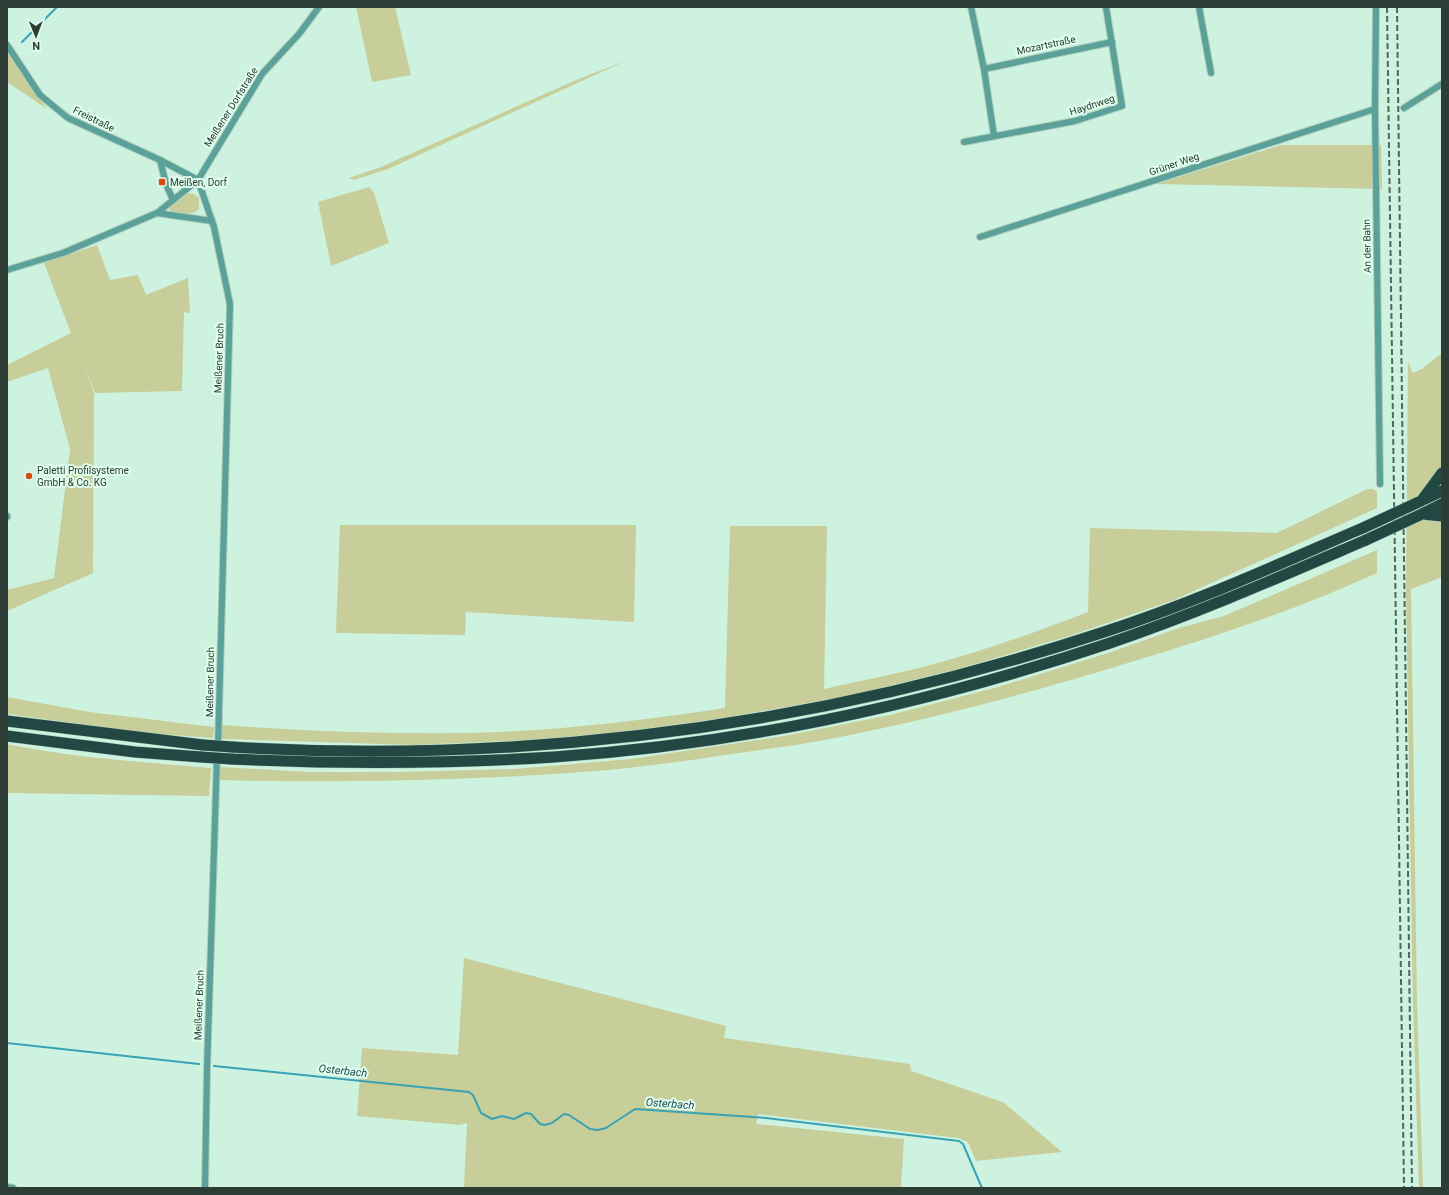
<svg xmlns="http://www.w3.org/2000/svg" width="1449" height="1195" font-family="Roboto,sans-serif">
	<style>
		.green { fill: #c7ce99 }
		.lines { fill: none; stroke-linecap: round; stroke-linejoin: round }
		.stream { stroke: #39a2b5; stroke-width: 2 }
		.minor-casing { stroke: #adcebd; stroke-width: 8 }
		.trunk-casing { stroke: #adcebd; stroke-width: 12 }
		.minor { stroke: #5ba099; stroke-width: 6 }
		.trunk { stroke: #234844; stroke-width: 11 }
		.rail { stroke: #52665c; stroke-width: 2; stroke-dasharray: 6 3; stroke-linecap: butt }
		.trunk-bridge-casing { stroke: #adcebd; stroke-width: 12; stroke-linecap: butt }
		.trunk-bridge { stroke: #234844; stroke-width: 11 }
		.poi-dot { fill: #d24d10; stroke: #e0feee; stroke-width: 1.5 }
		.labels { text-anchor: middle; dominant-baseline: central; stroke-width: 4; stroke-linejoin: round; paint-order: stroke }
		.street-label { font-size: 10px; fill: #2d3c34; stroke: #e0feee }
		.poi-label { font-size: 10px; fill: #2d3c34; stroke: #e0feee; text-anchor: start }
		.water-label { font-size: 11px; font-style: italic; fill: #204d56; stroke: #e0feee }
	</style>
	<rect width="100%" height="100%" fill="#cdf2df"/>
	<g class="green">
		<polygon points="356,7 395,7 411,75 372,82"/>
		<polygon points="9,53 47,109 7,82 7,54"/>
		<polygon points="628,60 388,169 354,180 349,178 381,167 576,80"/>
		<polygon points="1281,145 1381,145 1382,189 1156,184"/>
		<polygon points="369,187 374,193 389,243 331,266 318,202"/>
		<path d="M189,193L194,194L199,198V209C191,217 180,213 170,211L169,207Z"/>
		<polygon points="97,245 110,280 138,275 146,295 188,278 190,313 184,312 182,391 95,393 83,364 94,393 93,573 7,611 7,590 54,578 70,449 48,368 7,382 7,365 71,333 44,263"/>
		<polygon points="1442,353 1442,577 1411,589 1417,1003 1423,1188 1419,1188 1413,1003 1406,592 1408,362 1413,373 1422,369"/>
		<path d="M1367,489H1373L1377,492V508L1174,600L1069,636L958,669L848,696L718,719L612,733L530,740L414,745L222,739V725C302,731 381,734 461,733C549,732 638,721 725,708L730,526H827L824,689C868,679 912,671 955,658C1000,645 1044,629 1088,612L1090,528L1277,533Z"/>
		<polygon points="340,525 636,525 634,622 466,612 465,635 336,633"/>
		<path d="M1377,550V573C1296,610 1216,636 1131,662C1028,694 924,721 819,741C788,747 756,750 725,755C678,762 630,769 583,772C462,781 341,783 220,780V767L311,772H399L514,769L631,759L784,736L890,715L998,687L1111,652L1179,628L1224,616Z"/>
		<polygon points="7,697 89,712 214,727 213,738 148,733 7,714"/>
		<path d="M7,744C74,758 143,762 211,768L209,796L7,793Z"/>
		<polygon points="464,958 726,1026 724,1038 910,1064 911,1071 1003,1102 1062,1152 976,1161 968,1142 958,1138 758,1114 756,1124 904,1139 901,1188 464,1188 467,1123 460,1125 357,1116 362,1048 458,1055"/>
	</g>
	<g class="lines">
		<g class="stream">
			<polyline points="22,42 57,7"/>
			<polyline points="7,1043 199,1064"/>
			<polyline points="214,1066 469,1092 473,1095 481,1113 492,1119 502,1116 514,1119 526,1113 531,1114 540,1124 545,1125 552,1123 564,1114 569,1115 590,1129 598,1130 606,1128 635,1109 766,1118 959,1141 963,1144 982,1188"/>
		</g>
		<defs>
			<g id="minor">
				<polyline points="971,7 984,69 994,136"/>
				<polyline points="1199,7 1211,73"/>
				<polyline points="1376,7 1375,109 1380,484"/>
				<polyline points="7,45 40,95 68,118 160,160 198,180"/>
				<polyline points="984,69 1112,42"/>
				<polyline points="1404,108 1442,84"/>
				<polyline points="964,142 1075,121 1122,106 1106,7"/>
				<polyline points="160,160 166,184 173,200"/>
				<polyline points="198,180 214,227 230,304 218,748"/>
				<polyline points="157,213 212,221"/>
				<polyline points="980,237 1375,109"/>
				<polyline points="7,270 63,253 157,213 198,180 262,74 299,34 319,7"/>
				<polyline points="7,516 7,517"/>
				<polyline points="7,1187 13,1188"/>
				<polyline points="205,1188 207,1069 217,757"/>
			</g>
			<g id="trunk">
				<polyline points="1425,499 1442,491"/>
				<polyline points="1422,500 1442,473"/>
				<polyline points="1422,514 1442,504"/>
				<polyline points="1422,514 1442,516"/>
				<polyline points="7,721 203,745"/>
				<polyline points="7,736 135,752 201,757"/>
				<path d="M232,747C531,765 819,726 1104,632C1194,603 1279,564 1365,527"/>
				<path d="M231,759C339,764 446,764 554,757C743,744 931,703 1110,643C1198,613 1282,576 1366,540"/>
			</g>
		</defs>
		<use href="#minor" class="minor-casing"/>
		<use href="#trunk" class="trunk-casing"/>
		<use href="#minor" class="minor"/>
		<use href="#trunk" class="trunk"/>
		<g class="rail">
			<polyline points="1387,7 1404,1188"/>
			<polyline points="1397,7 1412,1188"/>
		</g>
		<defs>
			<g id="trunk-bridge">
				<polyline points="1365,527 1421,501"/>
				<polyline points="1366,540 1422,514"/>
				<polyline points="203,745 232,747"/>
				<polyline points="201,757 231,759"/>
			</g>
		</defs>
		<use href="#trunk-bridge" class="trunk-bridge-casing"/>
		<use href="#trunk-bridge" class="trunk-bridge"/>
	</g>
	<g class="poi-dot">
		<rect x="158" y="178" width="8" height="8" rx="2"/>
		<circle cx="29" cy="476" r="4"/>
	</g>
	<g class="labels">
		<g class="street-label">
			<text transform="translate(1046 45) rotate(-12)">Mozartstraße</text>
			<text transform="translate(1092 105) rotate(-18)">Haydnweg</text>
			<text transform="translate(231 107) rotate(-58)">Meißener Dorfstraße</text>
			<text transform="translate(94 119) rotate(26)">Freistraße</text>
			<text transform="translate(1174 164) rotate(-19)">Grüner Weg</text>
			<text transform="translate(1367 246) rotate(-91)">An der Bahn</text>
			<text transform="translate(219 358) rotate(-88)">Meißener Bruch</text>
			<text transform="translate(210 682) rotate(-89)">Meißener Bruch</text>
			<text transform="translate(199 1005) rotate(-88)">Meißener Bruch</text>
		</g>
		<g class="poi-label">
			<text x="170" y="182">Meißen, Dorf</text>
			<text x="37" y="470">Paletti Profilsysteme<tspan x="37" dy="12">GmbH &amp; Co. KG</tspan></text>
		</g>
		<g class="water-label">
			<text transform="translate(343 1071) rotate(6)">Osterbach</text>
			<text transform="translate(670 1104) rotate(4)">Osterbach</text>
		</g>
	</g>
	<rect width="1449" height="1195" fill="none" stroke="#2d3c34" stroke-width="16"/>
	<g transform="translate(36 36) rotate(179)" stroke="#e0feee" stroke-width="3" paint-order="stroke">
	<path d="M0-3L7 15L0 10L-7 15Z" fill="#2d3c34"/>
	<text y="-6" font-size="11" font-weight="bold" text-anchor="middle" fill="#2d3c34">N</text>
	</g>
</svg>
